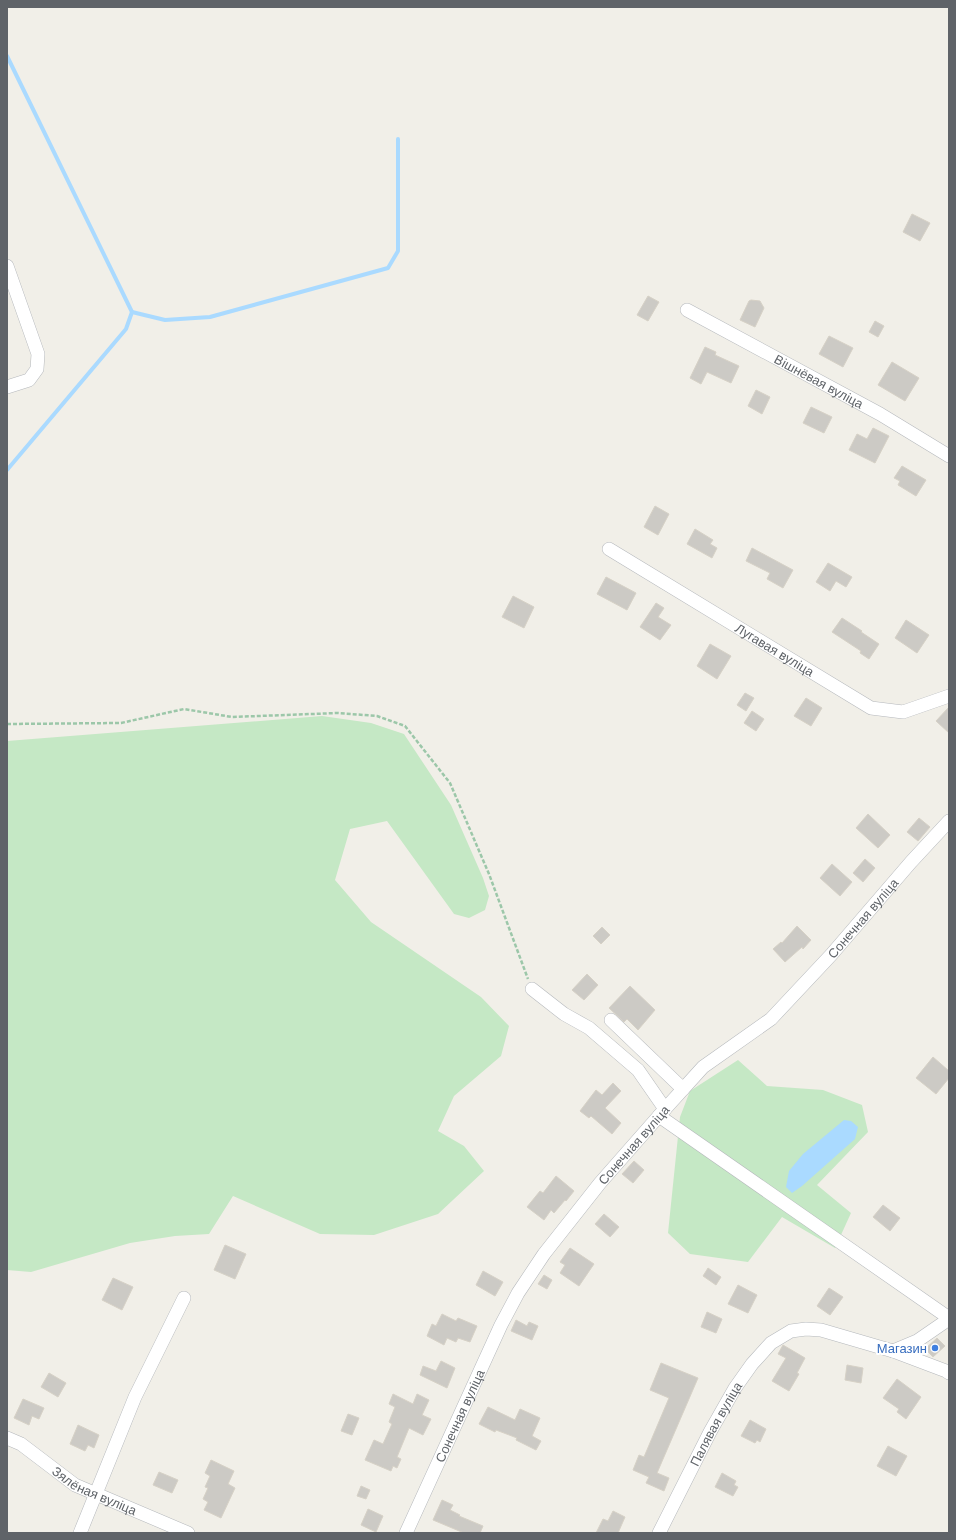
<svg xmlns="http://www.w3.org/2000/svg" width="956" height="1540" font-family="'DM Sans',sans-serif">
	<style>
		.green { fill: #c5e8c5 }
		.water { fill: #aadaff }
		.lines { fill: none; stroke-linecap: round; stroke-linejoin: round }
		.stream { stroke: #aadaff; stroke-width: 4 }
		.building { fill: #cccac5; stroke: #d6d1c6 }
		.minor-casing { stroke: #b5b8bc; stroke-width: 14 }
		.path { stroke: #9cc7a9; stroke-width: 2.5; stroke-dasharray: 4 2; stroke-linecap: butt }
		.minor { stroke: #fff; stroke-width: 13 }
		.shop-dot { fill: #3f7fe0; stroke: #fff; stroke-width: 1.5 }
		.labels { text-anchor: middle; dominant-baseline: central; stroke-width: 4; stroke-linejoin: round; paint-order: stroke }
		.street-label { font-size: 13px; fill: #5f6368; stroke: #fff }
		.shop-label { font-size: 13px; fill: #366cbe; stroke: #fff; text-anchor: end }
	</style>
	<rect width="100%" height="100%" fill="#f1efe8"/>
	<g class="green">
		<polygon points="322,716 371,723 404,734 451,805 483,878 489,896 485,910 469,918 454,914 387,821 350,829 335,880 371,922 481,997 509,1026 501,1056 454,1096 438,1131 464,1146 484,1171 438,1214 374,1235 320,1234 233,1196 209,1234 175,1236 130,1243 31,1272 7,1270 7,741"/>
		<polygon points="738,1060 767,1086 823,1090 862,1105 868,1132 817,1185 851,1213 835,1248 782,1217 748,1262 690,1254 668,1233 680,1117 690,1091"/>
	</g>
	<polygon class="water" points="844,1120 851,1121 858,1127 855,1139 802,1186 792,1193 786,1187 789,1171 803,1154"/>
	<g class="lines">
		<g class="stream">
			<polyline points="7,56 132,312 165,320 210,317 388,268 398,251 398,139"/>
			<polyline points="7,470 126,329 132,312"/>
		</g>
	</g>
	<g class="building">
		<polygon points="912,214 930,223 920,241 903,232"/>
		<polygon points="648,296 659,302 648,321 637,315"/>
		<polygon points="751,300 760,301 764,308 755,327 740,320 749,301"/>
		<polygon points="875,321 884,326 878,337 869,332"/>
		<polygon points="829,336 853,348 843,367 819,354"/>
		<polygon points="705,347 716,352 715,355 739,366 731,383 707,372 701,384 690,378"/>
		<polygon points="892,362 919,378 905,401 878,385"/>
		<polygon points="756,390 770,397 762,414 748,406"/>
		<polygon points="811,407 832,417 824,433 803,423"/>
		<polygon points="873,428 889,436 875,463 849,450 857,434 867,439"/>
		<polygon points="902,466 926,480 916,496 898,485 900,481 894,478"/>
		<polygon points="655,506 669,514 658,535 644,527"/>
		<polygon points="695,529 713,540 710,544 717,548 712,558 687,544"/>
		<polygon points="752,548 793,570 783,588 767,579 770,573 746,561"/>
		<polygon points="828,563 852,577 846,587 836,581 830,591 816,582"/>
		<polygon points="606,577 636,593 627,610 597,594"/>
		<polygon points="513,596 534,607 524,628 502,617"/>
		<polygon points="656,603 664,608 658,617 671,625 660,640 640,627"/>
		<polygon points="842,618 862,631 861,632 879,644 869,659 860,653 861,651 832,632"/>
		<polygon points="906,620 929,635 917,653 895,638"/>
		<polygon points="710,644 731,656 717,679 697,666"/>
		<polygon points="745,693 754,698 746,711 737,705"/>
		<polygon points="806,698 822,708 811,726 794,716"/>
		<polygon points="949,707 949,733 936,721"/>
		<polygon points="752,711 764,719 756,731 744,723"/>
		<polygon points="868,814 890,835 878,848 856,828"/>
		<polygon points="919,818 930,827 918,841 907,832"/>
		<polygon points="865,859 875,868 863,882 853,873"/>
		<polygon points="832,864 852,882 840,896 820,878"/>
		<polygon points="797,926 811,940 803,949 802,947 785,962 773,949 781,942 782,943"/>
		<polygon points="602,927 610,935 601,944 593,936"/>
		<polygon points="587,974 598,985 584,1000 572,990"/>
		<polygon points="630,986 655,1010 638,1030 627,1019 624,1022 609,1008"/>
		<polygon points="933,1057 949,1071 949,1078 936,1094 916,1078"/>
		<polygon points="613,1083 621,1091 605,1108 621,1123 612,1134 591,1116 589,1118 580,1111 596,1090 602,1095"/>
		<polygon points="634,1161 644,1170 633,1183 622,1174"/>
		<polygon points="556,1176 574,1191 566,1201 565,1200 554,1213 551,1210 544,1220 527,1207 540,1191 543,1193"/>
		<polygon points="883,1205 900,1218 890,1231 873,1217"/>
		<polygon points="604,1214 619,1227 610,1237 595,1224"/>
		<polygon points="225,1245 246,1254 235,1279 214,1270"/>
		<polygon points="570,1248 594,1264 579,1286 560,1273 565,1265 560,1262"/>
		<polygon points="708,1268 721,1277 716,1285 703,1276"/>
		<polygon points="483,1271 503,1282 495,1296 476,1285"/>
		<polygon points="544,1275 552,1280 547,1289 538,1284"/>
		<polygon points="113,1278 133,1287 122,1310 102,1300"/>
		<polygon points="738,1285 757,1295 748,1313 728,1304"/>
		<polygon points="829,1288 843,1297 830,1315 817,1306"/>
		<polygon points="707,1312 722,1319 716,1333 701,1327"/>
		<polygon points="442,1314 456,1321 458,1318 477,1326 470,1342 458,1338 456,1342 447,1338 444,1345 427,1336 432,1324 436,1326"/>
		<polygon points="516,1320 527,1326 529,1322 538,1326 532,1340 511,1331"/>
		<polygon points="937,1338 945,1346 933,1357 925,1349"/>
		<polygon points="783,1345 805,1358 797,1373 799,1374 789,1391 772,1381 786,1358 778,1354"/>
		<polygon points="441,1361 455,1368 447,1388 420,1375 423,1366 436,1371"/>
		<polygon points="661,1363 698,1378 657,1473 669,1478 664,1491 646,1483 649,1477 633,1470 639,1455 644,1457 669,1398 650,1390"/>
		<polygon points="847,1365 863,1368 861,1383 845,1380"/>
		<polygon points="49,1373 66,1383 58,1397 41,1387"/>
		<polygon points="897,1379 921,1397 906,1419 897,1412 899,1409 883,1398"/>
		<polygon points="393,1394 413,1404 417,1394 429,1400 422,1415 431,1419 423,1435 409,1428 397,1457 401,1459 397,1468 393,1466 391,1471 365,1460 374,1440 383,1444 392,1424 389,1422 395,1407 389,1404"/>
		<polygon points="23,1399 44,1408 39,1419 32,1416 29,1425 14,1418"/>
		<polygon points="488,1407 515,1420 520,1409 540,1418 532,1436 541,1441 536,1450 516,1440 517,1438 496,1430 495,1432 479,1424"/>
		<polygon points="348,1414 359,1418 352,1435 341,1431"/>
		<polygon points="750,1420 766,1429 760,1442 757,1440 755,1443 741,1436"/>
		<polygon points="78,1425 99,1435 94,1448 88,1445 85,1451 70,1444"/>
		<polygon points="888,1446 907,1456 896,1476 877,1466"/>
		<polygon points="211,1460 234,1471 228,1484 235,1488 221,1518 204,1510 208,1502 203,1499 208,1488 205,1487 210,1476 205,1473"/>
		<polygon points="159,1472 178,1480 172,1493 153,1485"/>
		<polygon points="722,1473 736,1481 734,1485 738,1487 733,1496 715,1487"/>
		<polygon points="361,1486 370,1490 366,1499 357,1496"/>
		<polygon points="442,1500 453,1505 450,1510 460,1515 459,1516 483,1526 480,1533 464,1533 433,1520"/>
		<polygon points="368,1509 383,1516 376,1532 361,1525"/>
		<polygon points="613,1511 625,1517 618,1533 596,1533 603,1519 608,1521"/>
	</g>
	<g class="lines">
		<defs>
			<g id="minor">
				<polyline points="7,266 38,354 37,369 29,380 7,387"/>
				<path id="s1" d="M687,310L880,414L949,456"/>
				<path id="s2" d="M609,549L871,708L903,712L949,696"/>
				<polyline points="532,989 564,1014 589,1028 638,1070 665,1109"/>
				<polyline points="611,1020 683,1089"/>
				<polyline points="659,1116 949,1318"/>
				<polyline points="893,1351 917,1341 949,1319"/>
				<path id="s3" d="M7,1438L21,1444L75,1485L188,1533"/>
				<polyline points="80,1533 135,1397 184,1298"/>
				<path id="s4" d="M406,1533L501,1325L518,1293L544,1254L600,1183L665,1109L703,1067L771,1019L831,955L911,862L949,821"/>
				<path id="s5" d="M659,1533L710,1432L735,1388L752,1364L771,1343L791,1331L806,1329L821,1330L893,1351L946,1371L949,1373"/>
			</g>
		</defs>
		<use href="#minor" class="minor-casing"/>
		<polyline class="path" points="7,724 121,723 184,709 232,717 338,713 377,716 405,726 450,783 489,874 528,979"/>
		<use href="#minor" class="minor"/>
	</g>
	<circle class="shop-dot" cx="935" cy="1348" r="4"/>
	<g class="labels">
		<g class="street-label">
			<text stroke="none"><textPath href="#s1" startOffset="150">Вішнёвая вуліца</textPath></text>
			<text stroke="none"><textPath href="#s2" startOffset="194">Лугавая вуліца</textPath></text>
			<text stroke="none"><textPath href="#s4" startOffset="777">Сонечная вуліца</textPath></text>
			<text stroke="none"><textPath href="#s4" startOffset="453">Сонечная вуліца</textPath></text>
			<text stroke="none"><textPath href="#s4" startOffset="129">Сонечная вуліца</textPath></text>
			<text stroke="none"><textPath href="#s5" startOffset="123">Палявая вуліца</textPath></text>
			<text stroke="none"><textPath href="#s3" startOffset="103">Зялёная вуліца</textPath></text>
		</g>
		<g class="shop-label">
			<text x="927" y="1348">Магазин</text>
		</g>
	</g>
	<rect width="956" height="1540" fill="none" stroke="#5f6368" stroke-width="16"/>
</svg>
